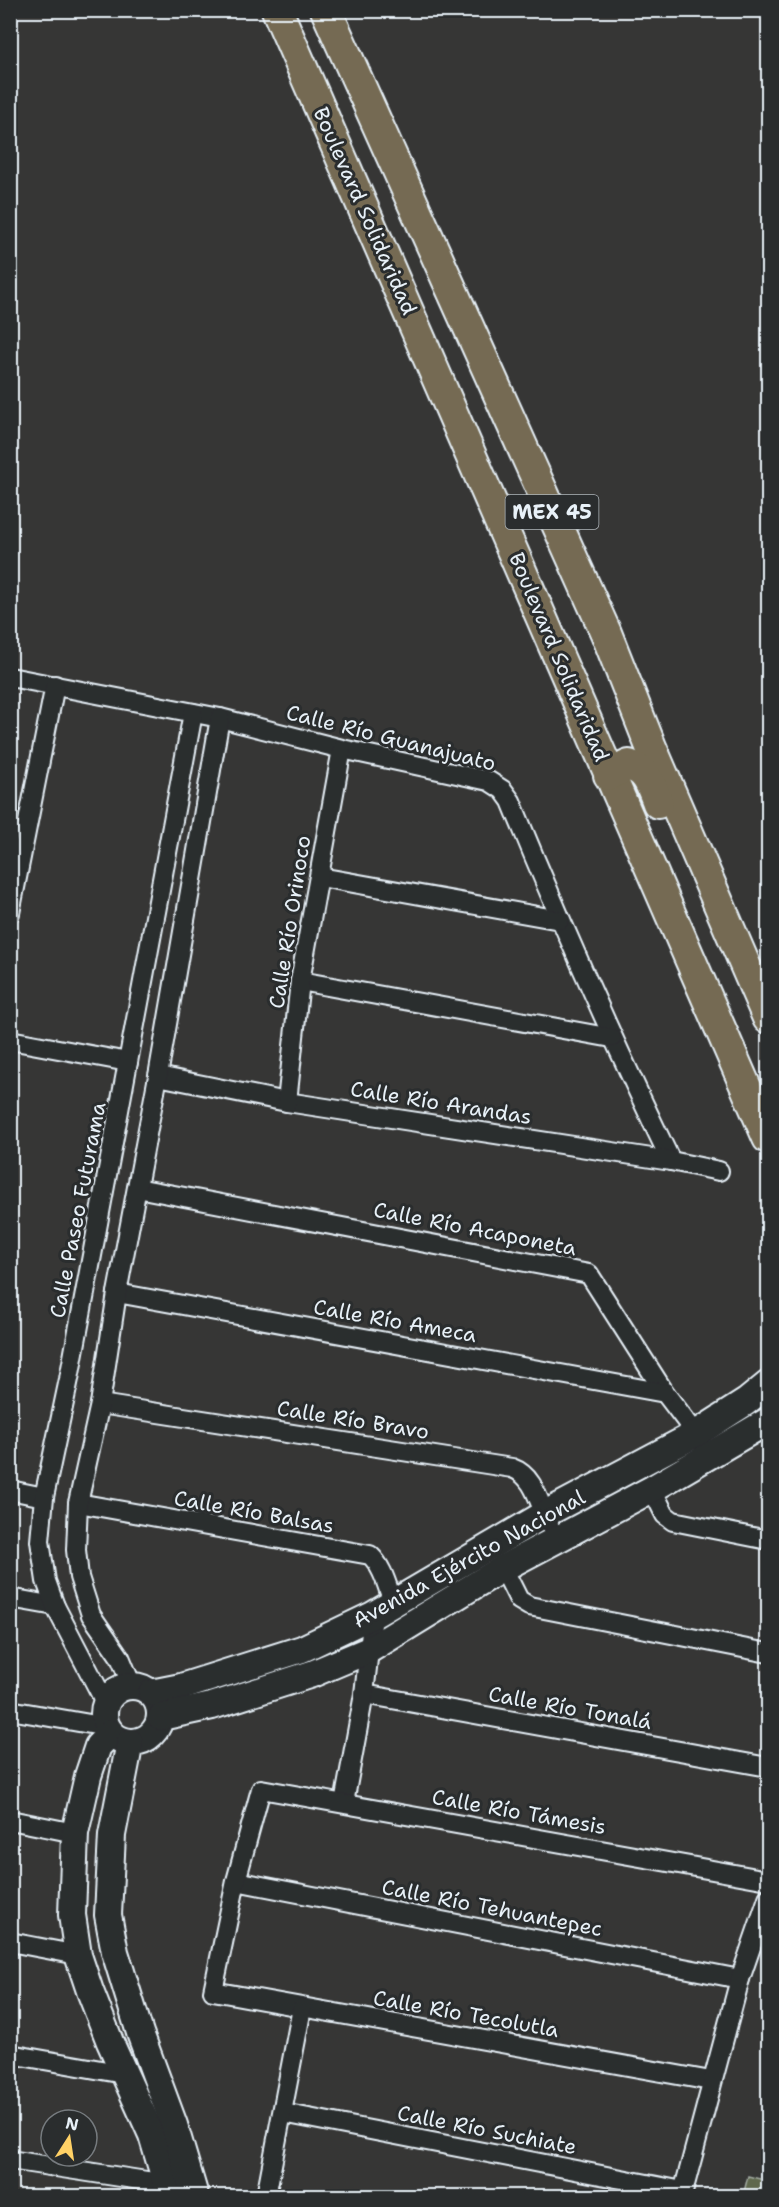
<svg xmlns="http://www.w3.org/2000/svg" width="779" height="2207" font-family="'Shantell Sans',sans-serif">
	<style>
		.green { fill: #5e674e; stroke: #a3aca3; stroke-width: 1.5 }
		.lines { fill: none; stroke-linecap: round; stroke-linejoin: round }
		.minor-casing { stroke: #e8f1f8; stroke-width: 22 }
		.secondary-casing { stroke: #e8f1f8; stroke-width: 30 }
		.trunk-casing { stroke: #e8f1f8; stroke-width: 34 }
		.minor { stroke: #2a2d2e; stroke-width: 18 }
		.secondary { stroke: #2a2d2e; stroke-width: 26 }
		.trunk { stroke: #746b52; stroke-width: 30 }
		.labels { text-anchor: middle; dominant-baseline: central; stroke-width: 6; stroke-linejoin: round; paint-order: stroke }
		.shield { fill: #2a2d2e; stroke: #afb6bb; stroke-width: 1.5 }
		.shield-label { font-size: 20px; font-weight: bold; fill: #e8f1f8 }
		.street-label { font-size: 21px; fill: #e8f1f8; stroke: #2a2d2e }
	</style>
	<rect width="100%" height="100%" fill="#363635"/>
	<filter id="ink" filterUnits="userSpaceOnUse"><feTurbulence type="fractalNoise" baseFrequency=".0167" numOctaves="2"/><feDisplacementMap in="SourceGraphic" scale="12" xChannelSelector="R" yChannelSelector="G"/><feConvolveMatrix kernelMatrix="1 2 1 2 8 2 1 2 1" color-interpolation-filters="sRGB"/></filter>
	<g filter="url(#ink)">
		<polygon class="green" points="748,2176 768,2181 768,2196 743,2196"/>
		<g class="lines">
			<defs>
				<g id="minor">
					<path d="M10,677L220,718L342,749L489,781L503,790L511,801C561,923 614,1043 671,1161"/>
					<polyline points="320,877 560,920"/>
					<polyline points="10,913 55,685"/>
					<polyline points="300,981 612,1038"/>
					<polyline points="10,1040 128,1062"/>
					<polyline points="158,1076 287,1102 671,1161 719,1171"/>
					<polyline points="287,1102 300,981 342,749"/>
					<polyline points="137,1188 589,1274 665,1393 696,1434 701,1443"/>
					<polyline points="117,1293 665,1393"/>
					<path d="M100,1404L512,1468C535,1476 539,1504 549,1524"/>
					<polyline points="652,1489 665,1515 673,1521 768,1540"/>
					<polyline points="10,1490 44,1497"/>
					<path d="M78,1503L370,1555C383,1567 387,1586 393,1602"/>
					<polyline points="503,1568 519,1600 529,1606 768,1653"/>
					<polyline points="10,1598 55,1606"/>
					<polyline points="132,1686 120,1657 91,1615 79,1577 76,1550 78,1503 100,1404 117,1293 158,1076 220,718"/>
					<polyline points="364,1694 768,1767"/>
					<polyline points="106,1704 55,1606 46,1581 40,1541 44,1497 69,1379 193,713"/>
					<polyline points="10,1710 107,1727"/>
					<polyline points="344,1803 364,1694 373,1615"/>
					<polyline points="10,1820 75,1833"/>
					<polyline points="236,1881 740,1979"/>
					<polyline points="10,1942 78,1955"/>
					<polyline points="10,2054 124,2074"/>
					<polyline points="711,2081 213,1991 236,1881 261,1789 768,1880"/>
					<polyline points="283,2113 683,2191"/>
					<polyline points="10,2160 166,2184"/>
					<polyline points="266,2196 302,2008"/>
					<polyline points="682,2196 740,1979 768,1898"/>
				</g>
				<g id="secondary">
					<circle cx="132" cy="1714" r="28"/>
					<polyline points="151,1693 181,1687 302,1649 373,1615 545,1514 696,1434 746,1402 768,1384"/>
					<polyline points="161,1717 212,1706 312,1674 369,1650 503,1568 652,1489 768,1421"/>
					<polyline points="111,1733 98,1746 88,1776 75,1833 72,1915 78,1955 90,1991 110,2042 152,2135 170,2196"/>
					<polyline points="130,1742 112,1835 108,1915 115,1952 140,2033 174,2125 195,2196"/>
				</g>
				<g id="trunk">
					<polyline points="277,10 768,1138"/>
					<polyline points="326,10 606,633 651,747 768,1018"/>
					<path d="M609,775L629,765C648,771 651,785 658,803"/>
				</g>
			</defs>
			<use href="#minor" class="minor-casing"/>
			<use href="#secondary" class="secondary-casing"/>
			<use href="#trunk" class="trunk-casing"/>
			<use href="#minor" class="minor"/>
			<use href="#secondary" class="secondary"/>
			<use href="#trunk" class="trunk"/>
		</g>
	</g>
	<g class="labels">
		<rect class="shield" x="505.5" y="495" width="93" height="34" rx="4.5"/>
		<g class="shield-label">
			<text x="552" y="512">MEX 45</text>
		</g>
		<g class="street-label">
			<text transform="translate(365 211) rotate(66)">Boulevard Solidaridad</text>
			<text transform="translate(559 657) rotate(67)">Boulevard Solidaridad</text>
			<text transform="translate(391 738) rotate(14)">Calle Río Guanajuato</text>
			<text transform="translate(290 922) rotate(-81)">Calle Río Orinoco</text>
			<text transform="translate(441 1103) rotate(9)">Calle Río Arandas</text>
			<text transform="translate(78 1210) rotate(-79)">Calle Paseo Futurama</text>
			<text transform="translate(475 1229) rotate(11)">Calle Río Acaponeta</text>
			<text transform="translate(395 1321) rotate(10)">Calle Río Ameca</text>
			<text transform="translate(353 1420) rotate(9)">Calle Río Bravo</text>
			<text transform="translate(254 1512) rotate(10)">Calle Río Balsas</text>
			<text transform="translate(469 1559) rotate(-29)">Avenida Ejército Nacional</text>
			<text transform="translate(570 1708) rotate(10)">Calle Río Tonalá</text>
			<text transform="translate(519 1812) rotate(10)">Calle Río Támesis</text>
			<text transform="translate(492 1908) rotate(11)">Calle Río Tehuantepec</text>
			<text transform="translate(466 2014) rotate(10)">Calle Río Tecolutla</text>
			<text transform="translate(487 2130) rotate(11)">Calle Río Suchiate</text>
		</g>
	</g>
	<rect width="779" height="2207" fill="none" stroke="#2a2d2e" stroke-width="36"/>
	<rect x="18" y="18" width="743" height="2171" fill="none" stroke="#e8f1f8" stroke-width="2" filter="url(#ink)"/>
	<g transform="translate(69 2138) rotate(12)"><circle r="28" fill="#2a2d2e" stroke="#767b7f" stroke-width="1.5"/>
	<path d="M0-4.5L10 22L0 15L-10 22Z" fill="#ffd166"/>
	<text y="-9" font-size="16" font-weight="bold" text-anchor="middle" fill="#e8f1f8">N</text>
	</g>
</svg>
